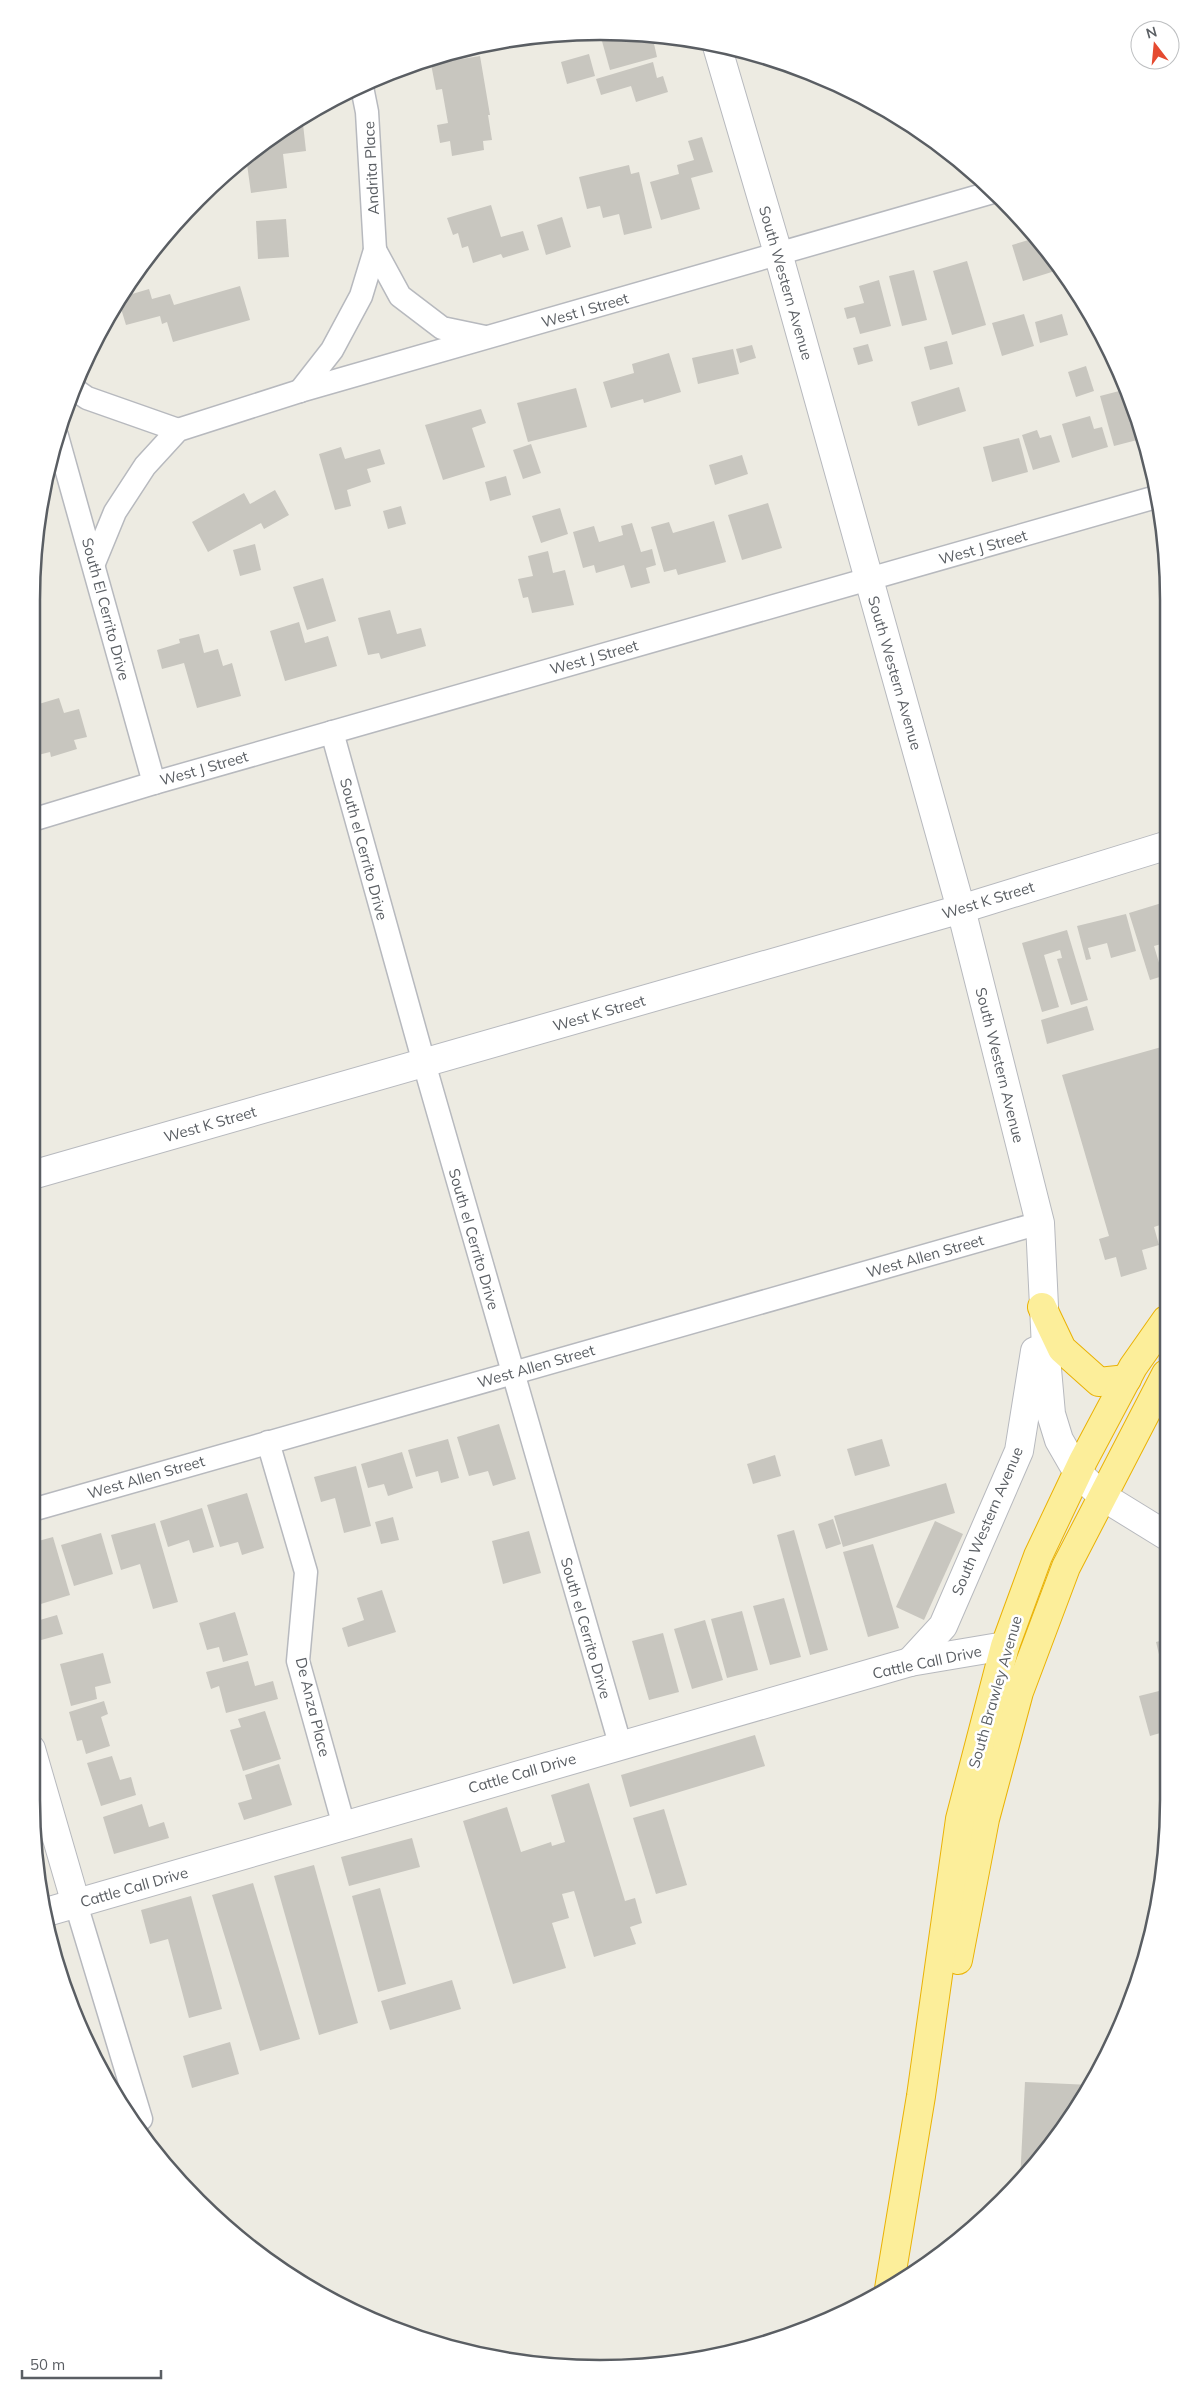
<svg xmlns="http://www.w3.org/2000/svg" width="1200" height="2400" font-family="Mulish,sans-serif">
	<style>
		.building { fill: #c8c6bf }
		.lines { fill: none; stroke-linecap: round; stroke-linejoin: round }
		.minor-casing { stroke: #b7b9be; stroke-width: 25 }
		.tertiary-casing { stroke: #b7b9be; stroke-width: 30 }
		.trunk-casing { stroke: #eab205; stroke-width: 30 }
		.minor { stroke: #fff; stroke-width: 22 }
		.tertiary { stroke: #fff; stroke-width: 28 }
		.trunk { stroke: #fcee9a; stroke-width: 28 }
		.labels { text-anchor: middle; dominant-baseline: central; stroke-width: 5; stroke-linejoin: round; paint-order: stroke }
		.street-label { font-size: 15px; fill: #5a5e63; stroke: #fff }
		.rim { fill: none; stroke: #5a5e63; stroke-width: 2.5 }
	</style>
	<rect width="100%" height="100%" fill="#edebe2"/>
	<g class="building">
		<polygon points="637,32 652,35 657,57 610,70 600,34"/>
		<polygon points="589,54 595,76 567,84 561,62"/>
		<polygon points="480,56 490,115 488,115 492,140 483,141 484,150 452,156 450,141 440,143 437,125 448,123 442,89 436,90 431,64"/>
		<polygon points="653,62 657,78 663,76 668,92 636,102 631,86 601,95 596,79"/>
		<polygon points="303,124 306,151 283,154 287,188 251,193 246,157 290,126"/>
		<polygon points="702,137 713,172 691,178 700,209 661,220 650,182 679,174 677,165 694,160 688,141"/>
		<polygon points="629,165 631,174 639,172 652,228 624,235 619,214 603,218 600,206 587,209 579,177"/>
		<polygon points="491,205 501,237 523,231 529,250 503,258 501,254 473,263 468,246 462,248 458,233 453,235 447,218"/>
		<polygon points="562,217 571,247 546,255 537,225"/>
		<polygon points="286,219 289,257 258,259 256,221"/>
		<polygon points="1035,238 1039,251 1047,249 1049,251 1055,271 1023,281 1012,245"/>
		<polygon points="967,261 986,325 952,335 933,271"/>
		<polygon points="914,270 927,320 902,326 889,276"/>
		<polygon points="879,280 891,326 860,334 855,317 847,319 844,308 864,303 859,286"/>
		<polygon points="240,286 250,320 173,342 167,322 162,324 160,316 126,325 119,302 122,297 149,289 152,299 170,294 174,305"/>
		<polygon points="1024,314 1034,346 1002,356 992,323"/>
		<polygon points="1062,314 1068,335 1040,343 1035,322"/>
		<polygon points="947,341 953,364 930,370 924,347"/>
		<polygon points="868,344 873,361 858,365 853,348"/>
		<polygon points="752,345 756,358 740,363 736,349"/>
		<polygon points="733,349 739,374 698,384 692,358"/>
		<polygon points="669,353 681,392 644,403 643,399 611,408 603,382 634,373 632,364"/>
		<polygon points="1086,366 1094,391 1076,397 1068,372"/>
		<polygon points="959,387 966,411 918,426 911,402"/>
		<polygon points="576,388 587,427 528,442 517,403"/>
		<polygon points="1127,389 1141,439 1114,446 1100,396"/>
		<polygon points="481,409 486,423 472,428 485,467 443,480 425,425"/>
		<polygon points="1090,416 1094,429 1102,427 1108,447 1072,458 1062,424"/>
		<polygon points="1037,430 1040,438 1051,435 1060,462 1033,470 1022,435"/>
		<polygon points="1019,438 1028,472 992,482 983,447"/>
		<polygon points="531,444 541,473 523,479 513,450"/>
		<polygon points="341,447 345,459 380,449 385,464 367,469 371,482 347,490 351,506 335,510 319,454"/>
		<polygon points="742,455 748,474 715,485 709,465"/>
		<polygon points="506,476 511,495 490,501 485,482"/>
		<polygon points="275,490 289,515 264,529 261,523 208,552 192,522 244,493 250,504"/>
		<polygon points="768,503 782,548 742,560 728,515"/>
		<polygon points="401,506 406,524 388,529 383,511"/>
		<polygon points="560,508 568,534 541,543 532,516"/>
		<polygon points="714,521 726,562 678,575 676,569 664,572 651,527 669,522 673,533"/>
		<polygon points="632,523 641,552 652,549 656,565 646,568 650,583 631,588 624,565 596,573 594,565 583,568 573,532 594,526 599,542 623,535 621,526"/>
		<polygon points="255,544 261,570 240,576 233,550"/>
		<polygon points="548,551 553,573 565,570 574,605 532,613 528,597 523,598 518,579 533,576 528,556"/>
		<polygon points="323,578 336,621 307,630 293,587"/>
		<polygon points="390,610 397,634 421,628 426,646 381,659 379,653 368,655 358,618"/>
		<polygon points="299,622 305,643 328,636 337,666 285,681 270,631"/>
		<polygon points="199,634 204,653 218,649 223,666 232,663 241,696 197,708 184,663 162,669 157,650 180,643 179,639"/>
		<polygon points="59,698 64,713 79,709 87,737 74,740 77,749 51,757 50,752 34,756 32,706"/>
		<polygon points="1165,902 1165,925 1160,927 1165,943 1154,946 1163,976 1150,980 1129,913"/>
		<polygon points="1126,914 1136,951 1111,958 1107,943 1088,948 1091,959 1086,960 1077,926"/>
		<polygon points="1067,930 1088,1000 1071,1005 1057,959 1062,958 1060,950 1044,955 1059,1007 1042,1012 1022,943"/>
		<polygon points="1087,1006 1094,1030 1047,1044 1041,1020"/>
		<polygon points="1165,1046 1166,1223 1154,1227 1159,1245 1142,1250 1147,1269 1121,1277 1116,1257 1105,1260 1099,1239 1109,1236 1062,1075"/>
		<polygon points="499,1424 516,1479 493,1486 488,1471 469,1476 457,1437"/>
		<polygon points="448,1439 459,1478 441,1483 438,1471 416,1477 408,1450"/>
		<polygon points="882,1439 890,1466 855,1476 847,1449"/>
		<polygon points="402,1452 413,1488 388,1496 384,1484 368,1488 361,1464"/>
		<polygon points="775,1455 781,1476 753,1484 747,1464"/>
		<polygon points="356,1466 371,1526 344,1533 335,1498 321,1502 314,1477"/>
		<polygon points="946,1483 955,1513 843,1547 834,1516"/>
		<polygon points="247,1493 264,1548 242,1555 238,1542 220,1547 207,1505"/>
		<polygon points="202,1508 214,1547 193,1553 189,1540 168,1547 160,1521"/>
		<polygon points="393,1517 399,1540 381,1544 375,1522"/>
		<polygon points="833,1519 841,1544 826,1549 818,1524"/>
		<polygon points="935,1521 963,1534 924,1620 896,1607"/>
		<polygon points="155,1523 178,1602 153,1609 140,1564 121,1570 111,1535"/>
		<polygon points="794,1530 828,1650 810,1655 777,1535"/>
		<polygon points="529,1531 541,1573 503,1584 492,1541"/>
		<polygon points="101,1533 113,1574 74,1586 61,1545"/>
		<polygon points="53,1537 70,1595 31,1607 31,1543"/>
		<polygon points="873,1544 899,1628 868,1637 843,1552"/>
		<polygon points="382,1590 396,1632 348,1647 342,1628 364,1620 357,1598"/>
		<polygon points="784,1598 801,1657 770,1665 753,1606"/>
		<polygon points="742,1611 758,1670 727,1678 711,1619"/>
		<polygon points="235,1612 248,1655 223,1662 219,1647 207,1650 199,1623"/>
		<polygon points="57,1615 63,1634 34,1642 31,1618 33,1622"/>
		<polygon points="705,1620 723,1680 692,1689 674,1629"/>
		<polygon points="663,1633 679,1692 649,1700 632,1641"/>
		<polygon points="1167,1639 1167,1683 1166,1683 1156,1642"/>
		<polygon points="103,1653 111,1683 95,1687 97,1699 71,1706 60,1664"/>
		<polygon points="248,1661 255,1686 273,1681 278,1699 226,1713 219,1686 211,1689 206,1672"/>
		<polygon points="1167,1689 1167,1731 1150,1736 1139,1696"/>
		<polygon points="104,1701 108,1714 101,1717 110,1746 86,1754 82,1740 77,1741 69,1712"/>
		<polygon points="265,1711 281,1759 243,1771 230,1730 241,1727 238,1719"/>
		<polygon points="755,1735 765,1766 630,1807 621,1775"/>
		<polygon points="112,1756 120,1780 131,1777 136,1795 101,1806 87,1763"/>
		<polygon points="279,1764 292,1805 244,1820 238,1803 252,1799 245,1775"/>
		<polygon points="589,1783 625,1901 635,1898 642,1923 630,1927 636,1944 594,1957 574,1891 562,1894 569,1918 552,1923 566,1968 513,1984 463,1821 507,1807 521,1852 551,1842 552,1846 565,1842 551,1795"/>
		<polygon points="142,1804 149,1827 164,1822 169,1838 114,1854 103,1817"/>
		<polygon points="664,1809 687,1885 656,1894 633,1818"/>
		<polygon points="412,1838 420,1867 349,1886 341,1857"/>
		<polygon points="314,1865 358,2023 319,2035 274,1876"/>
		<polygon points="253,1883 300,2039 260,2051 212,1895"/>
		<polygon points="380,1888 406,1984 378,1992 352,1896"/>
		<polygon points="191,1896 222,2009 189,2018 168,1939 150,1944 141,1910"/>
		<polygon points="452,1980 461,2009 390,2030 381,2001"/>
		<polygon points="230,2042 239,2074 192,2088 183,2056"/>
		<polygon points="1025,2082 1091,2085 1073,2116 1020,2181"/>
	</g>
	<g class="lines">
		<defs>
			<g id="minor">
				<polyline points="375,250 400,296 442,328 485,337"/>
				<polyline points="74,389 87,398 178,430"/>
				<polyline points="300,391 332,350 361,296 375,250 367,112 362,87"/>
				<polyline points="57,436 154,783"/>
				<polyline points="94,563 115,512 145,466 178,430 300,391 993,192"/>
				<polyline points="332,732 424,1063 620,1744"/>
				<polyline points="32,820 154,783 1156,497"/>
				<polyline points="268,1442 306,1572 298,1661 344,1826"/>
				<polyline points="32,1510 1040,1223"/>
				<polyline points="76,1904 141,2119"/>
			</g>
			<g id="tertiary">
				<polyline points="717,46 778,253 961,909 1040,1223 1047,1369 1051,1414 1059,1440 1078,1473 1102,1496 1167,1536"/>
				<polyline points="32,1175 961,909 1165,846"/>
				<polyline points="910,1662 943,1626 1019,1451 1035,1351"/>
				<polyline points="31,1749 76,1904"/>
				<polyline points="43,1913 910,1662 1005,1646"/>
			</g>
			<g id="trunk">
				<polyline points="1042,1307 1062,1349 1099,1382 1127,1379"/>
				<polyline points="958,1960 985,1819 1019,1692 1066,1567 1166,1374"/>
				<polyline points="889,2289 921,2096 960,1819 1005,1646 1038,1556 1083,1461 1133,1367 1166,1320"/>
			</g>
		</defs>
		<use href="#minor" class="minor-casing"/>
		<use href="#tertiary" class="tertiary-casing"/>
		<use href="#trunk" class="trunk-casing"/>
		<use href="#minor" class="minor"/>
		<use href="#tertiary" class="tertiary"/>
		<use href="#trunk" class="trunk"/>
	</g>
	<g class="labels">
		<g class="street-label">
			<text transform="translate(371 168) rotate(-93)">Andrita Place</text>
			<text transform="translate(786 283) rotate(74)">South Western Avenue</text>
			<text transform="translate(585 310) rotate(-16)">West I Street</text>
			<text transform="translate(983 547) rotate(-16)">West J Street</text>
			<text transform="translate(106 609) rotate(75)">South El Cerrito Drive</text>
			<text transform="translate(594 657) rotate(-16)">West J Street</text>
			<text transform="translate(895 673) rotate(74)">South Western Avenue</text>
			<text transform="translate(204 768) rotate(-16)">West J Street</text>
			<text transform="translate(364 849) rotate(75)">South el Cerrito Drive</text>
			<text transform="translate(988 900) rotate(-17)">West K Street</text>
			<text transform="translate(599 1013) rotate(-16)">West K Street</text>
			<text transform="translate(1000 1065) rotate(76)">South Western Avenue</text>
			<text transform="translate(210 1124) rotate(-16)">West K Street</text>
			<text transform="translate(474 1239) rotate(74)">South el Cerrito Drive</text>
			<text transform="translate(925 1256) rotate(-16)">West Allen Street</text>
			<text transform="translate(536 1366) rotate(-16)">West Allen Street</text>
			<text transform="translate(146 1477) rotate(-16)">West Allen Street</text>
			<text transform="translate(987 1521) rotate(-67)">South Western Avenue</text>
			<text transform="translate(586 1628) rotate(74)">South el Cerrito Drive</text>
			<text transform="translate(927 1662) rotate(-12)">Cattle Call Drive</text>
			<text transform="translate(995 1692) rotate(-74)">South Brawley Avenue</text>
			<text transform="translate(313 1707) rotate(76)">De Anza Place</text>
			<text transform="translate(522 1773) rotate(-16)">Cattle Call Drive</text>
			<text transform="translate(134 1887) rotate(-16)">Cattle Call Drive</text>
		</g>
	</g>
	<path d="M0 0H1200V2400H0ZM600 40H600A560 560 0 0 1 1160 600V1800A560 560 0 0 1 600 2360H600A560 560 0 0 1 40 1800V600A560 560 0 0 1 600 40Z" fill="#fff" fill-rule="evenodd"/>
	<path class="rim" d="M600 40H600A560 560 0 0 1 1160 600V1800A560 560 0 0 1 600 2360H600A560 560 0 0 1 40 1800V600A560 560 0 0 1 600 40Z"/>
	<g transform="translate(1155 45) rotate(344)"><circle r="24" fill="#ffffff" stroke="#bdbfc1"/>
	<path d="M0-4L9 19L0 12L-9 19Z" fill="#e54a30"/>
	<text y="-8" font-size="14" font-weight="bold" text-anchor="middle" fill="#5a5e63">N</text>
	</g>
	<path d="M22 2370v8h139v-8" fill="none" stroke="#5a5e63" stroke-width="2.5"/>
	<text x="30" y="2370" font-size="15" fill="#5a5e63" stroke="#ffffff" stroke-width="4" paint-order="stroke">50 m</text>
</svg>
